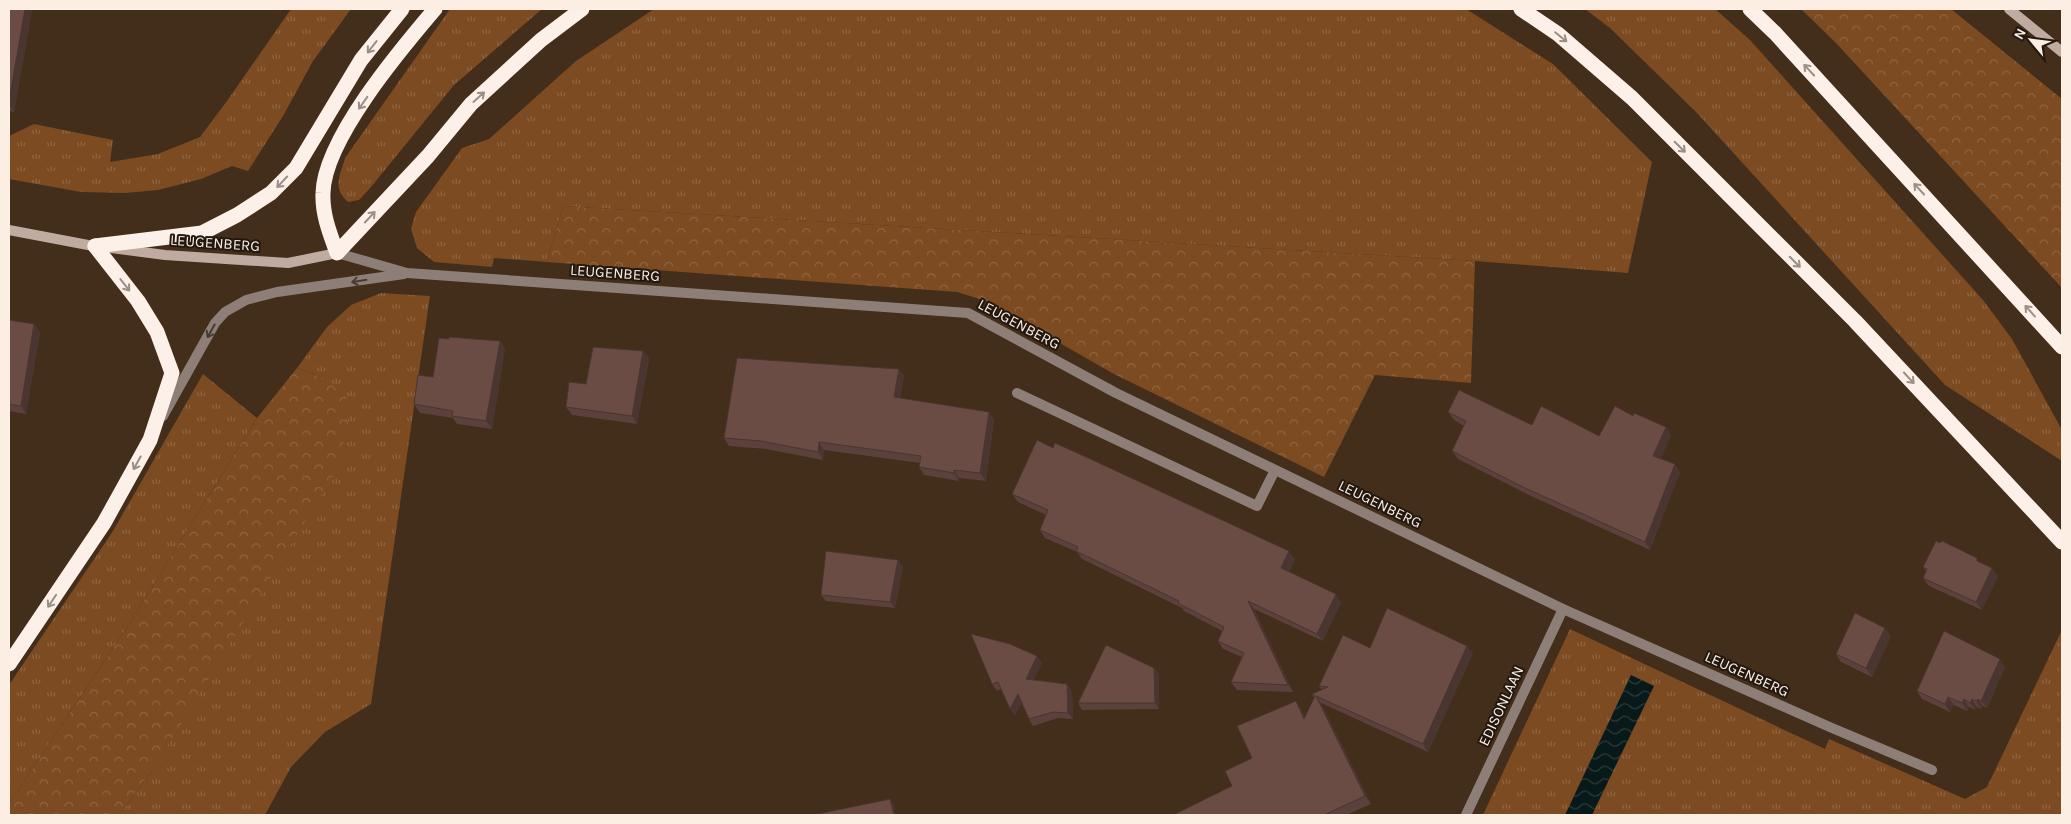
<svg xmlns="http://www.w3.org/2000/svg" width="2071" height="824" font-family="Karla,sans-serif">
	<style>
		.grass { fill: url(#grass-tufts) }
		.forest { fill: url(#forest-crowns) }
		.water { fill: url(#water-waves) }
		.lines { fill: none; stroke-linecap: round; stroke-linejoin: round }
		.street { stroke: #8d7f78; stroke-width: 10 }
		.secondary { stroke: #c0aba0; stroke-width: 10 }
		.highway { stroke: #fdf0e9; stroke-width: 15 }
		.wall { fill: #5b413b }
		.shaded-wall { fill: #4a3530 }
		.building { fill: #6a4c45; stroke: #4a3530 }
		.oneway { stroke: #9a8f87 }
		.oneway2 { stroke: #473c34 }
		.labels { text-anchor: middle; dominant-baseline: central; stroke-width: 4; stroke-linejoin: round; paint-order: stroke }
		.street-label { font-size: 15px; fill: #fceee3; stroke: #221810 }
	</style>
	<defs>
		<pattern id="grass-tufts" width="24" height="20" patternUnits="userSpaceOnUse" patternTransform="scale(1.25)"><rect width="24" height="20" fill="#7c4b21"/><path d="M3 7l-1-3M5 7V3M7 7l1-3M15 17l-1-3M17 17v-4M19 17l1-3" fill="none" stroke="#906541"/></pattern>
		<pattern id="forest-crowns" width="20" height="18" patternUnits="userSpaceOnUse" patternTransform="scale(1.25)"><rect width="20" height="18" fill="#7c4b21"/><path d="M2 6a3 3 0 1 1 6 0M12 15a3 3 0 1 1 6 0" fill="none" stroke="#906541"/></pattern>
		<pattern id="water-waves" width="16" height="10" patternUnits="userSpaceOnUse" patternTransform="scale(1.25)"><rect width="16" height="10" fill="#081919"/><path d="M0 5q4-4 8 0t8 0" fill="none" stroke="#2d3b3a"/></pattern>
	</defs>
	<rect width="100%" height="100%" fill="#432d1b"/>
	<g class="grass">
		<polygon points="291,9 351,9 313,61 283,116 248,171 232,166 201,179 158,190 125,193 81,192 9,179 9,136 34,124 113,140 110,162 158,154 200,137 227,101"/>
		<path d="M450,9H542L454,85L371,187L359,200L348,202C332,188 340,176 345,158Z"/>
		<polygon points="654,9 1466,9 1553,64 1652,162 1628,273 1475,261 563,206 547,262 494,258 492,267 434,262 417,248 411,229 416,212 462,148 489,139 576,61"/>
		<polygon points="1585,9 1715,9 1750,40 1983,300 2012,339 2062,430 2062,461 1945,385 1696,112 1610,28"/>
		<polygon points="381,293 430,296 371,704 325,732 291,767 265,815 119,815 154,768 324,378 297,368 327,327 351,305"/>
		<polygon points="203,374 257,418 131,621 9,804 9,685 113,531"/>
		<polygon points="1570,629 1825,749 1829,739 1965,799 1987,787 2062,630 2062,815 1483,815"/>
	</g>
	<g class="forest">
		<polygon points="1801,9 1951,9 2062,99 2062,288 1836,43"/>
		<polygon points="563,206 1475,261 1471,383 1375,375 1324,477 1114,374 986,301 957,292 547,262"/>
		<polygon points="297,368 324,378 346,397 348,423 339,466 154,768 119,815 9,815 9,804 131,621 257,418"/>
	</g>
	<polygon class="water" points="1631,675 1654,686 1592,815 1565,815"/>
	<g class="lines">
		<g class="street">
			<polyline points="337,253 407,273 968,313 1116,393 1563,609 1832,728 1932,770"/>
			<polyline points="1017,393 1257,506 1275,470"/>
			<polyline points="163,416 215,323 225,312 246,300 277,292 404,274"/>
			<polyline points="1466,815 1563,609"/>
		</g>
		<g class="secondary">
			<polyline points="2009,9 2062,52"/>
			<polyline points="9,230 88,245 165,255 288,263 337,253"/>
		</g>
		<g class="highway">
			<path d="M435,9C400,50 324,140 323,193C322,214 330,234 337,253L428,156L471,104L541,40L582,9"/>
			<polyline points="1521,9 1558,34 1632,98 1855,321 2062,542"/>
			<polyline points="1750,9 1775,33 2062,347"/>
			<polyline points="95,246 202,233 237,215 271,193 296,168 361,60 402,9"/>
			<polyline points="9,664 104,523 150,440 172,373 157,332 138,301 95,246"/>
		</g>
	</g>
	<g class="wall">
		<polygon points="9,9 31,9 32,10 14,112 9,111"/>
		<polygon points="9,320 34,324 40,332 26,414 9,411"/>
		<polygon points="449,339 500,341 505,349 492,429 457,424 453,418 420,413 414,404 433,377"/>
		<polygon points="643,351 649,359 637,424 572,415 566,407 586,384"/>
		<polygon points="899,369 904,376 900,398 989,412 994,420 986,481 959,478 959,481 924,475 919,467 920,463 824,450 823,460 766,449 729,446 724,438"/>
		<polygon points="1448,412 1532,425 1599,436 1633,416 1666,427 1671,435 1661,459 1675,464 1680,472 1650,550 1531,496 1458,459 1452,451 1464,426 1454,420"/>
		<polygon points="1012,494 1295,559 1289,572 1341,602 1323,641 1254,609 1293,692 1237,690 1231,682 1242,657 1223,649 1218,641 1222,631 1184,611 1182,608 1082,559 1077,552 1045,538 1040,530 1046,515 1018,502"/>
		<polygon points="898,560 903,567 895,608 826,601 821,595"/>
		<polygon points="1981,563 1998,576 1982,610 1929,586 1923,578 1926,571 1923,567"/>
		<polygon points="1891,636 1872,677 1841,662 1836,654"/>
		<polygon points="1467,646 1473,653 1428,752 1321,703 1371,804 1346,815 1173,815 1232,786 1252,758 1301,709 1305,718 1314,698 1312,694 1322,690 1319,686 1370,648"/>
		<polygon points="1037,656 1042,663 1033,680 1067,684 1072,691 1073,719 1058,718 1033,726 1029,719 1022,702 1015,715 1010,709 1001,689 997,691 992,684"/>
		<polygon points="2005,667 1987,708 1983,706 1981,709 1977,707 1975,710 1969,707 1967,711 1954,705 1950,712 1922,699 1917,691"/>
		<polygon points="1154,668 1159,675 1159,709 1082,710 1078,703"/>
	</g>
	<g class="shaded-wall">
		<polygon points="25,9 31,9 32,10 14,112 9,105 9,101"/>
		<polygon points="34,324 40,332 26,414 21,406"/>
		<polygon points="500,341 505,349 492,429 486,421"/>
		<polygon points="643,351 649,359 637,424 632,416"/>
		<polygon points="899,369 904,376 899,405 894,397"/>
		<polygon points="989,412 994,420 986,481 980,473"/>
		<polygon points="1666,427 1671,435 1659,464 1653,456"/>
		<polygon points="819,442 824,450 823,460 818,452"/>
		<polygon points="1675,464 1680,472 1650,550 1645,542"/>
		<polygon points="954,470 959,478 959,481 954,473"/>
		<polygon points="1289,551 1295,559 1287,576 1281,568"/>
		<polygon points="898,560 903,567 895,608 890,602"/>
		<polygon points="1992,568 1998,576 1982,610 1976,602"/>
		<polygon points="1336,594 1341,602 1323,641 1317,634"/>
		<polygon points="1248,601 1254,609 1293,692 1288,685"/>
		<polygon points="1885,628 1891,636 1872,677 1866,668"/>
		<polygon points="1467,646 1473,653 1428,752 1423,744"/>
		<polygon points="1037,656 1042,663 1030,685 1026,679"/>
		<polygon points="2000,659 2005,667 1987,708 1981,701"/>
		<polygon points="1154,668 1159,675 1159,709 1155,703"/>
		<polygon points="1067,684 1072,691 1073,719 1068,713"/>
		<polygon points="1018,694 1023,700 1015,715 1010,709"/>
		<polygon points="1316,696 1321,703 1371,804 1365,796"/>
		<polygon points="1948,697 1954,705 1950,712 1945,704"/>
		<polygon points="1964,699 1969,707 1967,711 1962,703"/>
		<polygon points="1972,699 1977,707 1975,710 1970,703"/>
		<polygon points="1978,699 1983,706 1981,709 1976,701"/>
		<polygon points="1296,701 1301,709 1310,727 1304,719"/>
		<polygon points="890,799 893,803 896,815 894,815"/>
	</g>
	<g class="building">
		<polygon points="9,9 25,9 9,101"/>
		<polygon points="9,320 34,324 21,406 9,404"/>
		<polygon points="449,337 500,341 486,421 452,416 453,411 414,404 418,375 433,377 439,338 449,339"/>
		<polygon points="593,347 643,351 632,416 566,407 569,382 586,384"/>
		<polygon points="737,358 899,369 894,397 989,412 980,473 954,470 954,473 919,467 921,456 819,442 818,452 761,441 724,438"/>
		<polygon points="1459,390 1532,425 1541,406 1599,436 1615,406 1633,416 1634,413 1666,427 1653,456 1675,464 1645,542 1525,488 1452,451 1466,421 1448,412"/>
		<polygon points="1037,440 1053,448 1055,443 1086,457 1289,551 1281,568 1336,594 1317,634 1248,601 1288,685 1231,682 1244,653 1218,641 1224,627 1178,603 1179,601 1076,551 1078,547 1040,530 1048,510 1012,494"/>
		<polygon points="1936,541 1940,543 1942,541 1977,558 1977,561 1992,568 1976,602 1923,578 1927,569 1923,567"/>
		<polygon points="826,551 898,560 890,602 821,595"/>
		<polygon points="1387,608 1467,646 1423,744 1316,696 1365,796 1324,815 1173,815 1232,786 1225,771 1252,758 1237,726 1296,701 1304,719 1315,696 1312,694 1328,687 1319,686 1343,635 1370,648"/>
		<polygon points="1855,613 1885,628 1866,668 1836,654"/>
		<polygon points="1944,631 2000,659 1981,701 1978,699 1976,701 1972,699 1970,703 1964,699 1962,703 1948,697 1945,704 1917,691"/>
		<polygon points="971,634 1010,644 1037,656 1026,679 1067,684 1068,713 1053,712 1029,719 1018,694 1010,709 998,682 992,684"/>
		<polygon points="1106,645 1154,668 1155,703 1078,703"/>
		<polygon points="890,799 894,815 813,815"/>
	</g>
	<defs><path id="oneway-shaft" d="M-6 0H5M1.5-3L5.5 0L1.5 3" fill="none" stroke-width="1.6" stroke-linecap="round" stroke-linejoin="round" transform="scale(1.25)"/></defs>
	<g class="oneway">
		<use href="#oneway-shaft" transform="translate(1561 37) rotate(39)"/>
		<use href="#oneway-shaft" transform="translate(372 47) rotate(128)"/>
		<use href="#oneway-shaft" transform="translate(1809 70) rotate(-133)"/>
		<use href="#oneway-shaft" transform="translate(479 97) rotate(-42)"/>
		<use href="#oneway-shaft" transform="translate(363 103) rotate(125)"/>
		<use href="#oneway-shaft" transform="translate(1680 147) rotate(45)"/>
		<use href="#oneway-shaft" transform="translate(282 182) rotate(133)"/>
		<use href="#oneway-shaft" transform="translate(1919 189) rotate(-133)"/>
		<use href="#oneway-shaft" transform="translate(370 217) rotate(-47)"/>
		<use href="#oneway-shaft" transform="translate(1795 262) rotate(45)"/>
		<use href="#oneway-shaft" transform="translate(125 285) rotate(52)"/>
		<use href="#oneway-shaft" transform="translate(2030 311) rotate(-132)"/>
		<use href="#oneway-shaft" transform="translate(1909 378) rotate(47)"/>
		<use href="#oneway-shaft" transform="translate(137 463) rotate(119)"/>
		<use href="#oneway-shaft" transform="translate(52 601) rotate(124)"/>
	</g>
	<g class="oneway2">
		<use href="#oneway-shaft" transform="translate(359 281) rotate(171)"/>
		<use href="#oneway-shaft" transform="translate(211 331) rotate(119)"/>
	</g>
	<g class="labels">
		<g class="street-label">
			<text transform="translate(215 243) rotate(4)">LEUGENBERG</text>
			<text transform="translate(615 273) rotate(4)">LEUGENBERG</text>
			<text transform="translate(1019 324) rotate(28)">LEUGENBERG</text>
			<text transform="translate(1380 504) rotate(26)">LEUGENBERG</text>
			<text transform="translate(1747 674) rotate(24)">LEUGENBERG</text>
			<text transform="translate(1501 706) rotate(-65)">EDISONLAAN</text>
		</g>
	</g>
	<rect width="2071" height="824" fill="none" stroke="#fceee3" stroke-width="20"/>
	<g transform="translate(2031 40) rotate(299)" stroke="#221810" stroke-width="4" paint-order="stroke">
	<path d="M0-4L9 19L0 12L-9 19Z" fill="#fceee3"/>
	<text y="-8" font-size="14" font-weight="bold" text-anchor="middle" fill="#fceee3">N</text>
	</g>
</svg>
